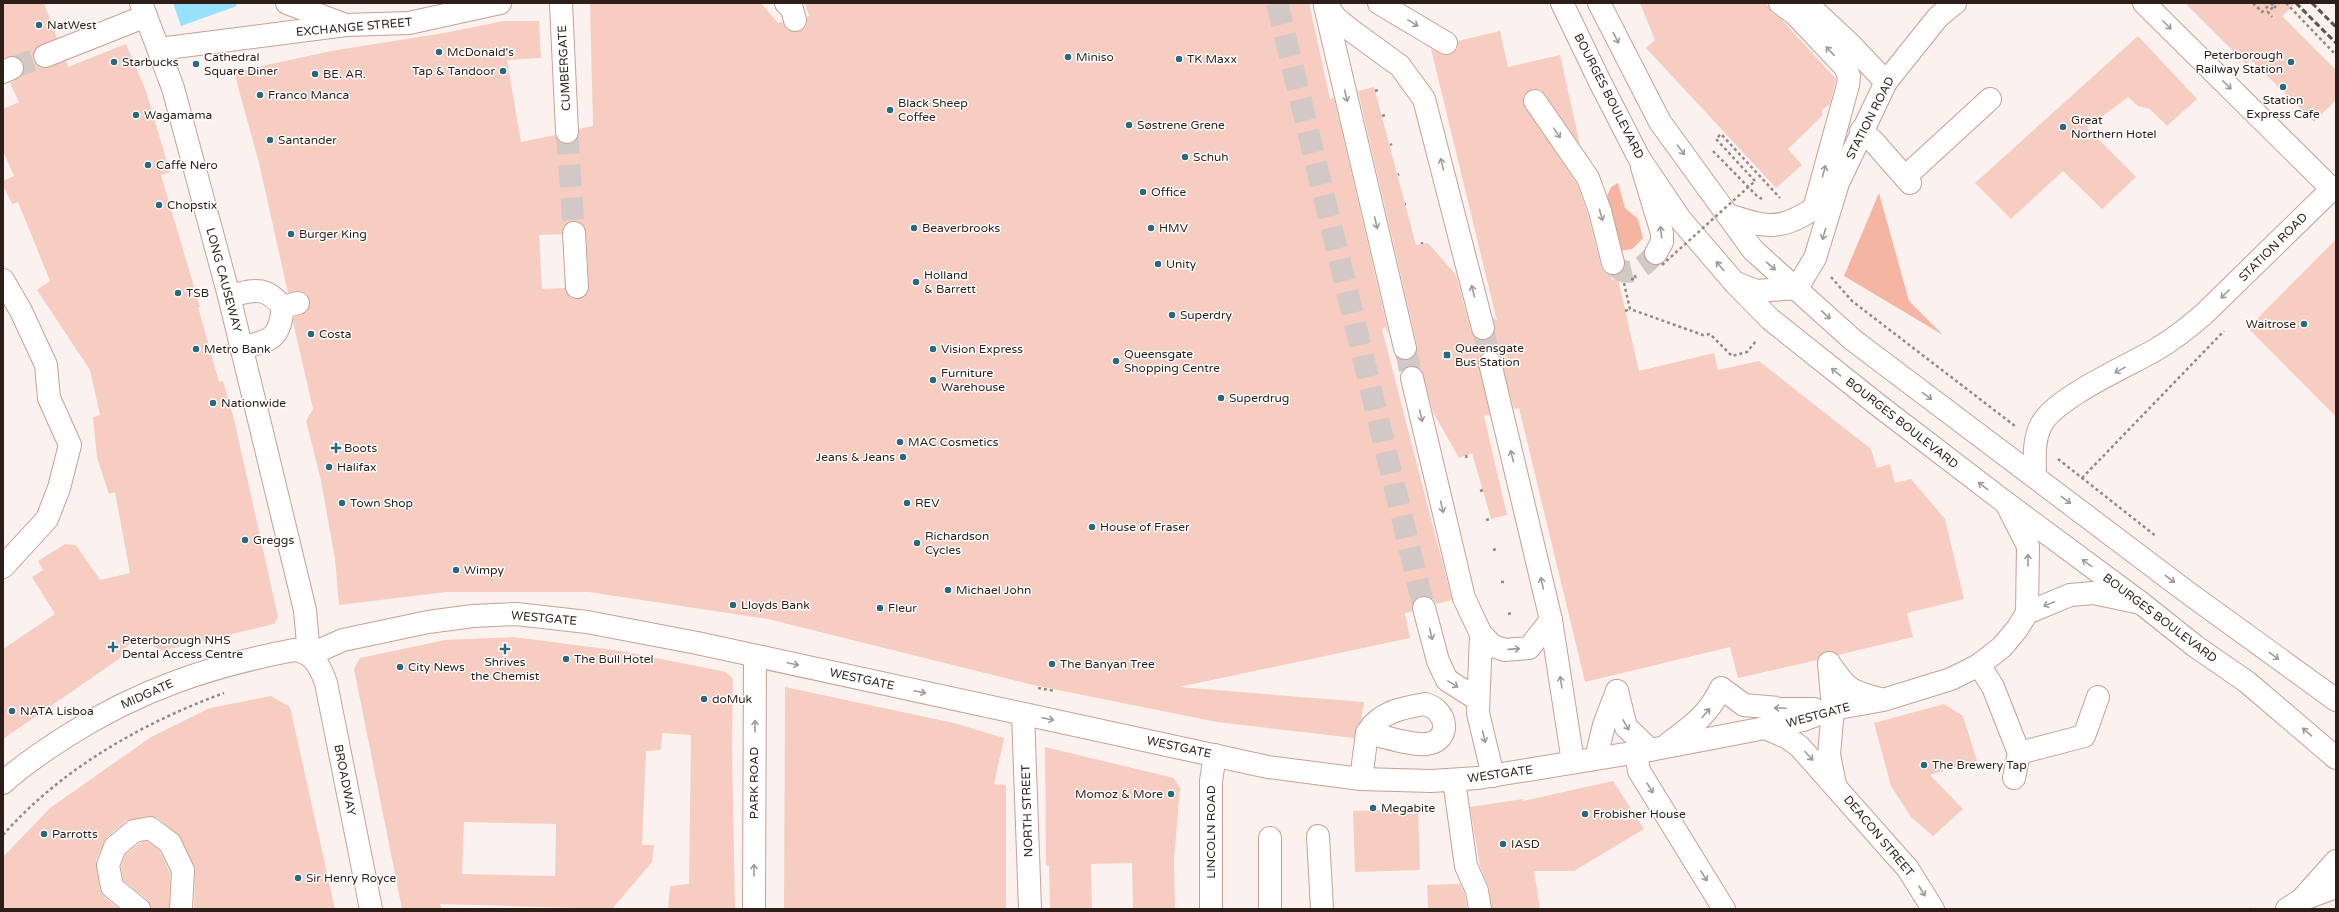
<svg xmlns="http://www.w3.org/2000/svg" width="2339" height="912" font-family="'Varela Round',sans-serif">
	<style>
		.green { fill: #f5b5a2 }
		.water { fill: #98e1fd }
		.building { fill: #f6cdc0; fill-rule: evenodd }
		.lines { fill: none; stroke-linecap: round; stroke-linejoin: round }
		.minor-tunnel { stroke: #d2c8c5; stroke-width: 22; stroke-dasharray: 22 11; stroke-linecap: butt }
		.minor-casing { stroke: #c7a094; stroke-width: 24 }
		.major-casing { stroke: #c7a094; stroke-width: 24 }
		.path { stroke: #958986; stroke-width: 2.5; stroke-dasharray: 3 3; stroke-linecap: butt }
		.minor { stroke: #fff; stroke-width: 22 }
		.major { stroke: #fff; stroke-width: 22 }
		.rail { stroke: #61544f; stroke-width: 3; stroke-dasharray: 6 3; stroke-linecap: butt }
		.path-bridge { stroke: #958986; stroke-width: 2.5; stroke-dasharray: 3 3; stroke-linecap: butt }
		.oneway { stroke: #a09a98 }
		.poi-dot { fill: #29687d; stroke: #fff; stroke-width: 1.5 }
		.labels { text-anchor: middle; dominant-baseline: central; stroke-width: 3; stroke-linejoin: round; paint-order: stroke }
		.poi-label { font-size: 12px; fill: #2d1e19; stroke: #fff; text-anchor: start }
		.street-label { font-size: 12px; fill: #2d1e19; stroke: #fff }
	</style>
	<rect width="100%" height="100%" fill="#fbf2f0"/>
	<g class="green">
		<polygon points="1618,183 1625,208 1638,219 1643,238 1632,249 1620,251 1607,196 1611,187"/>
		<polygon points="1879,193 1909,301 1943,335 1844,276"/>
	</g>
	<polygon class="water" points="173,3 235,3 237,6 181,26"/>
	<g class="building">
		<polygon points="3,3 44,3 57,38 35,49 33,60 37,66 43,68 66,61 68,67 126,44 146,91 170,172 161,175 200,307 198,307 219,382 223,381 234,419 278,617 274,624 161,651 145,641 128,645 119,659 3,739 3,649 55,614 32,577 43,570 38,561 65,544 76,545 100,580 130,573 115,492 109,494 97,458 93,417 100,415 90,370 37,290 50,281 18,202 12,204 3,185 3,181 14,176 3,151 3,109 19,102 10,83 22,76 24,69 23,63 19,58 13,56 3,58"/>
		<path d="M590,3H761L778,23L783,22L786,29L792,32L804,29L807,24V17L809,16L805,3H1309L1330,99L1334,98L1389,335L1385,327L1382,329L1452,600L1436,604L1433,599L1427,596L1416,599L1412,604V611L1405,613L1410,638L1179,687L1364,702L1361,720L1354,738L1217,722L1033,685L768,619L589,592H446L339,605L335,559L321,481L306,421L313,409L293,322L294,317L307,312L310,300L307,294L302,291L288,293L259,163L234,72L331,51L444,33L504,21H539L541,58L507,60L521,142L555,135L561,143L568,144L578,138L579,129L593,126ZM573,221L580,222L586,232L589,287L584,297L578,299L571,298L565,288L542,289L539,235L562,234L563,227Z"/>
		<polygon points="1640,3 1766,3 1772,13 1781,19 1836,79 1830,104 1822,110 1822,116 1788,149 1802,165 1776,188 1646,48 1655,40"/>
		<polygon points="2185,3 2296,3 2282,16 2336,70 2336,100 2314,122 2251,60 2246,64"/>
		<polygon points="1500,31 1508,67 1560,55 1580,145 1541,90 1534,89 1528,91 1524,96 1523,102 1577,184 1588,215 1601,266 1604,272 1611,275 1612,280 1618,279 1639,371 1714,353 1718,370 1759,361 1871,449 1877,468 1890,464 1895,483 1911,479 1945,519 1964,599 1907,613 1913,637 1838,655 1828,651 1822,653 1817,660 1738,678 1730,647 1585,682 1519,408 1514,409 1499,355 1494,351 1488,351 1481,354 1478,360 1490,415 1484,416 1507,515 1491,519 1472,453 1459,458 1433,412 1421,370 1415,366 1407,367 1404,360 1414,357 1417,345 1358,91 1374,87 1416,245 1428,243 1456,275 1471,331 1479,340 1486,340 1495,332 1493,317 1497,321 1431,49 1445,55 1452,54 1457,49 1458,41"/>
		<polygon points="2138,36 2197,99 2167,126 2150,109 2138,106 2128,97 2087,128 2136,177 2102,209 2063,171 2011,219 1975,183"/>
		<polygon points="2336,239 2336,417 2248,328"/>
		<path d="M514,637L621,651L726,672L733,679L732,748L735,909H668L670,886L689,884L691,735L662,733L661,750L646,751L642,845H654L652,862L612,909L440,904L442,909H402L354,669L360,658L445,640ZM464,822L556,824L555,876L462,874Z"/>
		<polygon points="785,687 954,723 1004,738 994,784 1006,785 1006,909 784,909"/>
		<polygon points="271,696 290,707 335,909 194,909 195,870 181,838 158,818 148,816 126,821 107,837 96,860 100,890 104,897 119,909 3,909 3,857 50,808 151,737 210,708"/>
		<polygon points="1944,704 1963,716 1977,761 1930,775 1963,809 1933,836 1911,817 1891,786 1874,723"/>
		<polygon points="1045,747 1174,778 1180,788 1174,860 1175,909 1133,909 1132,863 1091,864 1092,909 1050,909 1049,865 1046,866"/>
		<polygon points="1613,781 1644,829 1574,871 1534,871 1540,909 1492,909 1489,889 1480,866 1470,807 1523,799 1523,801"/>
		<polygon points="1418,809 1420,870 1355,872 1353,811"/>
		<polygon points="147,841 160,851 170,873 169,909 151,909 147,899 123,880 121,866 125,855 140,843"/>
		<polygon points="1457,884 1460,884 1465,895 1467,909 1428,909 1427,885"/>
	</g>
	<g class="lines">
		<g class="minor-tunnel">
			<polyline points="1277,3 1424,608"/>
			<polyline points="12,68 45,56"/>
			<polyline points="567,132 574,233"/>
			<path d="M1613,263C1627,282 1645,266 1656,253"/>
			<polyline points="1483,328 1490,363"/>
			<polyline points="1405,348 1412,378"/>
		</g>
		<defs>
			<g id="minor">
				<polyline points="141,3 173,88 229,296 305,610 309,655"/>
				<polyline points="287,3 343,24"/>
				<polyline points="561,3 567,132"/>
				<polyline points="786,3 792,9 795,20"/>
				<polyline points="1325,3 1336,18 1348,28 1400,66 1424,99 1483,328"/>
				<polyline points="1379,3 1446,43"/>
				<polyline points="1780,3 1796,15 1845,67 1849,76 1848,85 1814,209"/>
				<polyline points="1806,3 1850,44 1886,82"/>
				<polyline points="1325,6 1405,348"/>
				<polyline points="159,49 346,25 409,23 500,3"/>
				<polyline points="45,56 146,16"/>
				<polyline points="3,72 12,68"/>
				<polyline points="1535,101 1588,178 1600,211 1613,263"/>
				<polyline points="1861,131 1873,141 1910,183"/>
				<polyline points="1642,167 1662,233 1662,242 1656,253"/>
				<polyline points="1905,177 1990,99"/>
				<path d="M1728,215C1759,225 1775,232 1805,214C1812,210 1819,206 1825,200"/>
				<polyline points="574,233 577,287"/>
				<polyline points="3,280 21,311 46,365 49,398 70,445 59,488 47,519 3,567"/>
				<polyline points="1734,282 1756,291 1797,288 1815,258 1838,183 1886,82 1938,17 1955,3"/>
				<path d="M229,296C255,290 264,285 283,307"/>
				<path d="M241,348C272,340 279,340 283,307L298,303"/>
				<polyline points="1490,363 1551,620 1573,762"/>
				<polyline points="1412,378 1464,598 1481,634 1493,646 1505,650 1529,648 1551,620"/>
				<path d="M2035,476C2035,458 2033,441 2041,425C2054,398 2130,365 2157,349C2174,339 2189,327 2204,314L2332,189L2144,3"/>
				<polyline points="1424,608 1438,661 1447,680 1477,699"/>
				<polyline points="2027,613 2070,595 2093,593 2141,603"/>
				<polyline points="1481,634 1478,713 1493,776"/>
				<polyline points="309,655 343,640 428,622 473,616 516,614 587,622 697,643 1268,767 1361,779 1431,781 1478,778 1650,750 1765,728 1803,720 1833,709 1883,700 1951,679 1979,665 2002,647 2017,629 2027,613 2028,546 2006,503"/>
				<polyline points="1829,663 1833,709 1829,755 1835,784"/>
				<path d="M1829,663C1847,689 1849,691 1880,699"/>
				<polyline points="1979,665 1993,687 2019,753"/>
				<polyline points="1617,691 1626,727 1650,750"/>
				<path d="M1425,704C1448,710 1452,740 1427,744C1412,746 1383,736 1367,733C1380,712 1401,708 1425,704Z"/>
				<polyline points="1023,714 1030,909"/>
				<polyline points="1765,728 1786,737 1799,746 1908,869 1933,909"/>
				<path d="M1669,743C1691,727 1709,714 1721,688L1744,705L1778,708L1814,709"/>
				<polyline points="1636,752 1639,771 1724,909"/>
				<polyline points="2019,753 2084,736 2098,697"/>
				<polyline points="1596,758 1604,725 1617,691"/>
				<polyline points="2014,778 2019,753"/>
				<polyline points="1361,779 1367,733"/>
				<polyline points="1454,780 1466,866 1477,891 1480,909"/>
				<path d="M3,783C22,765 45,750 67,736C139,690 210,666 294,650C313,652 320,666 326,683L371,909"/>
				<polyline points="1318,836 1322,909"/>
				<polyline points="2302,899 2336,861"/>
				<polyline points="139,909 112,887 108,865 115,847 134,831 150,828 170,843 183,870 181,909"/>
				<polyline points="754,909 755,656"/>
				<polyline points="1211,909 1211,781 1215,755"/>
				<polyline points="1270,909 1270,838"/>
				<polyline points="2287,909 2301,900 2336,887"/>
			</g>
			<g id="major">
				<polyline points="1562,3 1600,82 1639,158 1680,219 1734,282 1770,319 1878,405 2006,503 2141,603 2195,646 2247,682 2336,758"/>
				<polyline points="1599,3 1660,122 1753,250 1853,340 2187,592 2336,700"/>
			</g>
		</defs>
		<use href="#minor" class="minor-casing"/>
		<use href="#major" class="major-casing"/>
		<g class="path">
			<polyline points="2253,3 2262,12 2271,3"/>
			<polyline points="2271,3 2274,6 2268,12 2272,17"/>
			<polyline points="2286,3 2336,55"/>
			<polyline points="2274,8 2279,3"/>
			<polyline points="1375,91 1378,90"/>
			<polyline points="1382,116 1385,115"/>
			<polyline points="1390,145 1392,144"/>
			<polyline points="1713,151 1757,196 1762,199"/>
			<polyline points="1398,175 1399,174"/>
			<polyline points="1755,181 1716,139 1721,134 1780,198"/>
			<polyline points="1405,204 1406,204"/>
			<polyline points="1422,242 1422,244"/>
			<polyline points="1831,277 1852,301 2015,426"/>
			<polyline points="1631,279 1636,279 1634,273"/>
			<polyline points="1624,283 1630,309 1703,335 1710,334 1732,356 1747,352 1756,341"/>
			<polyline points="1625,311 1630,309"/>
			<polyline points="1466,455 1467,460"/>
			<polyline points="2058,459 2157,537"/>
			<polyline points="2082,478 2224,331"/>
			<polyline points="1480,491 1483,490"/>
			<polyline points="1486,520 1490,519"/>
			<polyline points="1493,550 1497,549"/>
			<polyline points="1501,582 1504,582"/>
			<polyline points="1508,614 1512,613"/>
			<polyline points="1038,688 1055,691"/>
			<path d="M3,835C61,769 142,723 224,693"/>
			<polyline points="2250,909 2251,909"/>
		</g>
		<use href="#minor" class="minor"/>
		<use href="#major" class="major"/>
		<g class="rail">
			<polyline points="2296,3 2336,43"/>
			<polyline points="2312,3 2336,27"/>
		</g>
		<polyline class="path-bridge" points="1662,265 1755,181"/>
	</g>
	<defs><path id="oneway-shaft" d="M-6 0H5M1.5-3L5.5 0L1.5 3" fill="none" stroke-width="1.6" stroke-linecap="round" stroke-linejoin="round"/></defs>
	<g class="oneway">
		<use href="#oneway-shaft" transform="translate(1413 23) rotate(31)"/>
		<use href="#oneway-shaft" transform="translate(2167 25) rotate(45)"/>
		<use href="#oneway-shaft" transform="translate(1616 38) rotate(63)"/>
		<use href="#oneway-shaft" transform="translate(1830 51) rotate(-133)"/>
		<use href="#oneway-shaft" transform="translate(2227 85) rotate(45)"/>
		<use href="#oneway-shaft" transform="translate(1346 96) rotate(77)"/>
		<use href="#oneway-shaft" transform="translate(1557 133) rotate(55)"/>
		<use href="#oneway-shaft" transform="translate(1681 150) rotate(54)"/>
		<use href="#oneway-shaft" transform="translate(1442 164) rotate(-104)"/>
		<use href="#oneway-shaft" transform="translate(1824 171) rotate(-75)"/>
		<use href="#oneway-shaft" transform="translate(1601 215) rotate(75)"/>
		<use href="#oneway-shaft" transform="translate(1376 223) rotate(77)"/>
		<use href="#oneway-shaft" transform="translate(1661 232) rotate(-97)"/>
		<use href="#oneway-shaft" transform="translate(1824 234) rotate(107)"/>
		<use href="#oneway-shaft" transform="translate(1720 266) rotate(-131)"/>
		<use href="#oneway-shaft" transform="translate(1771 266) rotate(41)"/>
		<use href="#oneway-shaft" transform="translate(1473 291) rotate(-104)"/>
		<use href="#oneway-shaft" transform="translate(2225 294) rotate(135)"/>
		<use href="#oneway-shaft" transform="translate(1826 315) rotate(43)"/>
		<use href="#oneway-shaft" transform="translate(2120 370) rotate(151)"/>
		<use href="#oneway-shaft" transform="translate(1836 372) rotate(-141)"/>
		<use href="#oneway-shaft" transform="translate(1927 396) rotate(36)"/>
		<use href="#oneway-shaft" transform="translate(1421 416) rotate(77)"/>
		<use href="#oneway-shaft" transform="translate(1512 456) rotate(-104)"/>
		<use href="#oneway-shaft" transform="translate(1983 486) rotate(-142)"/>
		<use href="#oneway-shaft" transform="translate(2066 500) rotate(37)"/>
		<use href="#oneway-shaft" transform="translate(1442 507) rotate(77)"/>
		<use href="#oneway-shaft" transform="translate(2028 560) rotate(-91)"/>
		<use href="#oneway-shaft" transform="translate(2087 563) rotate(-144)"/>
		<use href="#oneway-shaft" transform="translate(2170 579) rotate(37)"/>
		<use href="#oneway-shaft" transform="translate(1542 583) rotate(-103)"/>
		<use href="#oneway-shaft" transform="translate(2049 604) rotate(158)"/>
		<use href="#oneway-shaft" transform="translate(1431 634) rotate(76)"/>
		<use href="#oneway-shaft" transform="translate(1514 649) rotate(-4)"/>
		<use href="#oneway-shaft" transform="translate(2274 656) rotate(36)"/>
		<use href="#oneway-shaft" transform="translate(793 664) rotate(12)"/>
		<use href="#oneway-shaft" transform="translate(1561 682) rotate(-99)"/>
		<use href="#oneway-shaft" transform="translate(1453 684) rotate(32)"/>
		<use href="#oneway-shaft" transform="translate(920 692) rotate(12)"/>
		<use href="#oneway-shaft" transform="translate(1780 708) rotate(-178)"/>
		<use href="#oneway-shaft" transform="translate(1706 713) rotate(-49)"/>
		<use href="#oneway-shaft" transform="translate(1048 719) rotate(12)"/>
		<use href="#oneway-shaft" transform="translate(1626 725) rotate(60)"/>
		<use href="#oneway-shaft" transform="translate(755 726) rotate(-90)"/>
		<use href="#oneway-shaft" transform="translate(2307 732) rotate(-139)"/>
		<use href="#oneway-shaft" transform="translate(1484 737) rotate(77)"/>
		<use href="#oneway-shaft" transform="translate(1809 756) rotate(48)"/>
		<use href="#oneway-shaft" transform="translate(1650 788) rotate(59)"/>
		<use href="#oneway-shaft" transform="translate(754 870) rotate(-90)"/>
		<use href="#oneway-shaft" transform="translate(1704 876) rotate(58)"/>
		<use href="#oneway-shaft" transform="translate(1922 891) rotate(58)"/>
	</g>
	<g class="poi-dot">
		<circle cx="39" cy="25" r="4"/>
		<circle cx="439" cy="52" r="4"/>
		<circle cx="1068" cy="57" r="4"/>
		<circle cx="1179" cy="59" r="4"/>
		<circle cx="114" cy="62" r="4"/>
		<circle cx="2291" cy="62" r="4"/>
		<circle cx="196" cy="64" r="4"/>
		<circle cx="503" cy="71" r="4"/>
		<circle cx="315" cy="74" r="4"/>
		<circle cx="2283" cy="87" r="4"/>
		<circle cx="260" cy="95" r="4"/>
		<circle cx="890" cy="110" r="4"/>
		<circle cx="136" cy="115" r="4"/>
		<circle cx="1129" cy="125" r="4"/>
		<circle cx="2063" cy="127" r="4"/>
		<circle cx="270" cy="140" r="4"/>
		<circle cx="1185" cy="157" r="4"/>
		<circle cx="148" cy="165" r="4"/>
		<circle cx="1143" cy="192" r="4"/>
		<circle cx="159" cy="205" r="4"/>
		<circle cx="914" cy="228" r="4"/>
		<circle cx="1151" cy="228" r="4"/>
		<circle cx="291" cy="234" r="4"/>
		<circle cx="1158" cy="264" r="4"/>
		<circle cx="916" cy="282" r="4"/>
		<circle cx="178" cy="293" r="4"/>
		<circle cx="1172" cy="315" r="4"/>
		<circle cx="2304" cy="324" r="4"/>
		<circle cx="311" cy="334" r="4"/>
		<circle cx="196" cy="349" r="4"/>
		<circle cx="933" cy="349" r="4"/>
		<rect x="1443" y="351" width="8" height="8" rx="2"/>
		<circle cx="1116" cy="361" r="4"/>
		<circle cx="933" cy="380" r="4"/>
		<circle cx="1221" cy="398" r="4"/>
		<circle cx="213" cy="403" r="4"/>
		<circle cx="900" cy="442" r="4"/>
		<path d="M334 442h4v4h4v4h-4v4h-4v-4h-4v-4h4z"/>
		<circle cx="903" cy="457" r="4"/>
		<circle cx="329" cy="467" r="4"/>
		<circle cx="342" cy="503" r="4"/>
		<circle cx="907" cy="503" r="4"/>
		<circle cx="1092" cy="527" r="4"/>
		<circle cx="245" cy="540" r="4"/>
		<circle cx="917" cy="543" r="4"/>
		<circle cx="456" cy="570" r="4"/>
		<circle cx="948" cy="590" r="4"/>
		<circle cx="733" cy="605" r="4"/>
		<circle cx="880" cy="608" r="4"/>
		<path d="M111 641h4v4h4v4h-4v4h-4v-4h-4v-4h4z"/>
		<path d="M503 643h4v4h4v4h-4v4h-4v-4h-4v-4h4z"/>
		<circle cx="566" cy="659" r="4"/>
		<circle cx="1052" cy="664" r="4"/>
		<circle cx="400" cy="667" r="4"/>
		<circle cx="704" cy="699" r="4"/>
		<circle cx="12" cy="711" r="4"/>
		<circle cx="1924" cy="765" r="4"/>
		<circle cx="1171" cy="794" r="4"/>
		<circle cx="1373" cy="808" r="4"/>
		<circle cx="1585" cy="814" r="4"/>
		<circle cx="44" cy="834" r="4"/>
		<circle cx="1503" cy="844" r="4"/>
		<circle cx="298" cy="878" r="4"/>
	</g>
	<g class="labels">
		<g class="poi-label">
			<text x="47" y="25">NatWest</text>
			<text x="447" y="52">McDonald's</text>
			<text x="2283" y="55" text-anchor="end">Peterborough<tspan x="2283" dy="14">Railway Station</tspan></text>
			<text x="204" y="57">Cathedral<tspan x="204" dy="14">Square Diner</tspan></text>
			<text x="1076" y="57">Miniso</text>
			<text x="1187" y="59">TK Maxx</text>
			<text x="122" y="62">Starbucks</text>
			<text x="495" y="71" text-anchor="end">Tap &amp; Tandoor</text>
			<text x="323" y="74">BE. AR.</text>
			<text x="268" y="95">Franco Manca</text>
			<text x="2283" y="100" text-anchor="middle">Station<tspan x="2283" dy="14">Express Cafe</tspan></text>
			<text x="898" y="103">Black Sheep<tspan x="898" dy="14">Coffee</tspan></text>
			<text x="144" y="115">Wagamama</text>
			<text x="2071" y="120">Great<tspan x="2071" dy="14">Northern Hotel</tspan></text>
			<text x="1137" y="125">Søstrene Grene</text>
			<text x="278" y="140">Santander</text>
			<text x="1193" y="157">Schuh</text>
			<text x="156" y="165">Caffè Nero</text>
			<text x="1151" y="192">Office</text>
			<text x="167" y="205">Chopstix</text>
			<text x="922" y="228">Beaverbrooks</text>
			<text x="1159" y="228">HMV</text>
			<text x="299" y="234">Burger King</text>
			<text x="1166" y="264">Unity</text>
			<text x="924" y="275">Holland<tspan x="924" dy="14">&amp; Barrett</tspan></text>
			<text x="186" y="293">TSB</text>
			<text x="1180" y="315">Superdry</text>
			<text x="2296" y="324" text-anchor="end">Waitrose</text>
			<text x="319" y="334">Costa</text>
			<text x="1455" y="348">Queensgate<tspan x="1455" dy="14">Bus Station</tspan></text>
			<text x="204" y="349">Metro Bank</text>
			<text x="941" y="349">Vision Express</text>
			<text x="1124" y="354">Queensgate<tspan x="1124" dy="14">Shopping Centre</tspan></text>
			<text x="941" y="373">Furniture<tspan x="941" dy="14">Warehouse</tspan></text>
			<text x="1229" y="398">Superdrug</text>
			<text x="221" y="403">Nationwide</text>
			<text x="908" y="442">MAC Cosmetics</text>
			<text x="344" y="448">Boots</text>
			<text x="895" y="457" text-anchor="end">Jeans &amp; Jeans</text>
			<text x="337" y="467">Halifax</text>
			<text x="350" y="503">Town Shop</text>
			<text x="915" y="503">REV</text>
			<text x="1100" y="527">House of Fraser</text>
			<text x="925" y="536">Richardson<tspan x="925" dy="14">Cycles</tspan></text>
			<text x="253" y="540">Greggs</text>
			<text x="464" y="570">Wimpy</text>
			<text x="956" y="590">Michael John</text>
			<text x="741" y="605">Lloyds Bank</text>
			<text x="888" y="608">Fleur</text>
			<text x="122" y="640">Peterborough NHS<tspan x="122" dy="14">Dental Access Centre</tspan></text>
			<text x="574" y="659">The Bull Hotel</text>
			<text x="505" y="662" text-anchor="middle">Shrives<tspan x="505" dy="14">the Chemist</tspan></text>
			<text x="1060" y="664">The Banyan Tree</text>
			<text x="408" y="667">City News</text>
			<text x="712" y="699">doMuk</text>
			<text x="20" y="711">NATA Lisboa</text>
			<text x="1932" y="765">The Brewery Tap</text>
			<text x="1163" y="794" text-anchor="end">Momoz &amp; More</text>
			<text x="1381" y="808">Megabite</text>
			<text x="1593" y="814">Frobisher House</text>
			<text x="52" y="834">Parrotts</text>
			<text x="1511" y="844">IASD</text>
			<text x="306" y="878">Sir Henry Royce</text>
		</g>
		<g class="street-label">
			<text transform="translate(354 27) rotate(-5)">EXCHANGE STREET</text>
			<text transform="translate(564 68) rotate(-93)">CUMBERGATE</text>
			<text transform="translate(1609 96) rotate(63)">BOURGES BOULEVARD</text>
			<text transform="translate(1870 118) rotate(-63)">STATION ROAD</text>
			<text transform="translate(2273 247) rotate(-45)">STATION ROAD</text>
			<text transform="translate(224 280) rotate(75)">LONG CAUSEWAY</text>
			<text transform="translate(1902 423) rotate(38)">BOURGES BOULEVARD</text>
			<text transform="translate(544 618) rotate(5)">WESTGATE</text>
			<text transform="translate(2160 618) rotate(37)">BOURGES BOULEVARD</text>
			<text transform="translate(862 679) rotate(12)">WESTGATE</text>
			<text transform="translate(147 694) rotate(-24)">MIDGATE</text>
			<text transform="translate(1818 715) rotate(-15)">WESTGATE</text>
			<text transform="translate(1179 747) rotate(12)">WESTGATE</text>
			<text transform="translate(1500 774) rotate(-8)">WESTGATE</text>
			<text transform="translate(345 780) rotate(79)">BROADWAY</text>
			<text transform="translate(754 783) rotate(-90)">PARK ROAD</text>
			<text transform="translate(1027 811) rotate(-92)">NORTH STREET</text>
			<text transform="translate(1211 832) rotate(-90)">LINCOLN ROAD</text>
			<text transform="translate(1879 836) rotate(50)">DEACON STREET</text>
		</g>
	</g>
	<rect width="2339" height="912" fill="none" stroke="#2d1e19" stroke-width="8"/>
</svg>
